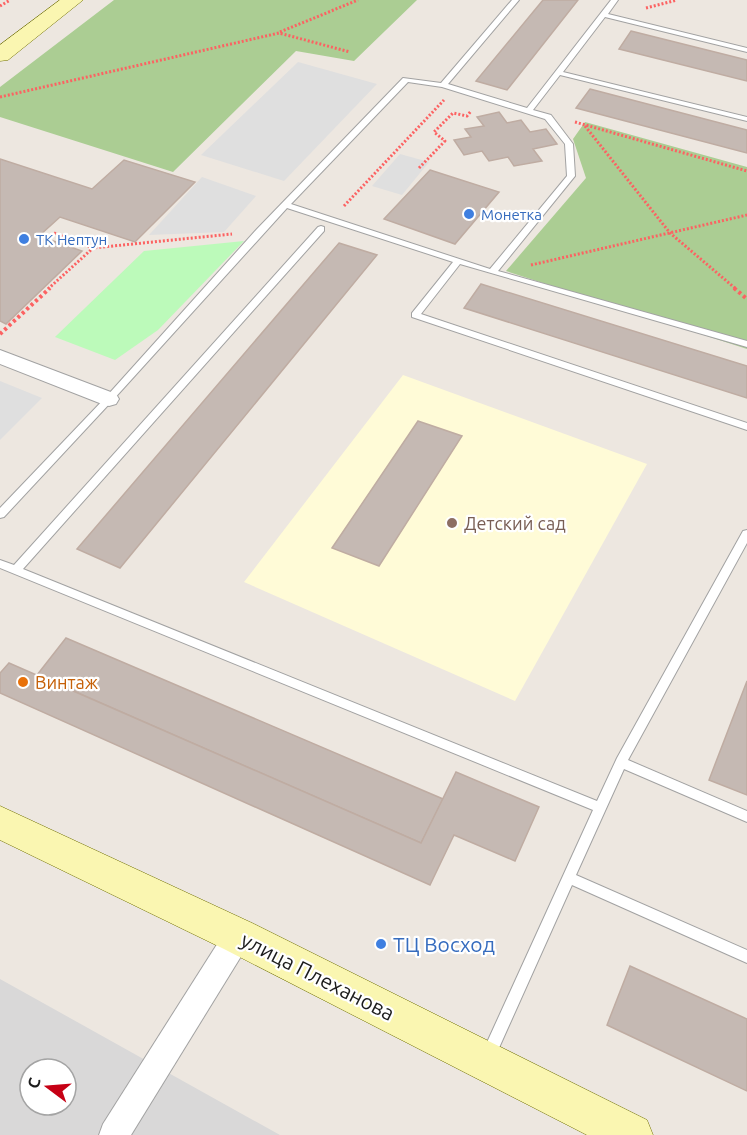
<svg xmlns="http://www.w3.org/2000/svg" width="747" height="1135" font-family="Ubuntu,sans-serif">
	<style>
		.residential { fill: #d9d8d8; fill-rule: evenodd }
		.education { fill: #fffbd7 }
		.forest { fill: #abcd93 }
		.park { fill: #bcfaba }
		.parking { fill: #dfdfdf }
		.building { fill: #c5b9b3; stroke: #bfaca2; stroke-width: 1.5 }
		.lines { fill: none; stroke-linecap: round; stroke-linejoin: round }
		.lane-casing { stroke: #a2a2a2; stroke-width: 2 }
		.street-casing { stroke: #a2a2a2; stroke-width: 2 }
		.secondary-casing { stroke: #717103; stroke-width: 1 }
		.path-far1 { stroke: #fc6262; stroke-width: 3; stroke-dasharray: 2 2; stroke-linecap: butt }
		.path { stroke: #fc6262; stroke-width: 4; stroke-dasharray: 3 3; stroke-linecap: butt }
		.lane { fill: #fff; fill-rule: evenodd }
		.street { fill: #fff; fill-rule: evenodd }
		.secondary { fill: #faf6b1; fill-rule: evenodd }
		.shop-dot { fill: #3f7fe0; stroke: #fff; stroke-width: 2 }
		.education-dot { fill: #8d6e63; stroke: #fff; stroke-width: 2 }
		.food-dot { fill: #e8710a; stroke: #fff; stroke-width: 2 }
		.labels { text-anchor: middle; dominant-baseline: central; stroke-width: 4.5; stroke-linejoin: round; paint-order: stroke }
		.far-shop-label { font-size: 15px; fill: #366cbe; stroke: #fff; text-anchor: start }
		.education-label { font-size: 18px; fill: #785e54; stroke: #fff; text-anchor: start }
		.food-label { font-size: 18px; fill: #c56008; stroke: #fff; text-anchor: start }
		.near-shop-label { font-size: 21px; fill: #366cbe; stroke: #fff; text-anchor: start }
		.near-street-label { font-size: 21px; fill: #1b1b1b; stroke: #fff }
	</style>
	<rect width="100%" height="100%" fill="#ede7e0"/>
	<path class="residential" d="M0,979L280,1135H0ZM30,1069H66V1105H30Z"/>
	<polygon class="education" points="403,375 647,464 515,701 244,582"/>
	<g class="forest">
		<polygon points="114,0 417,0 354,61 296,51 173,172 0,117 0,87"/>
		<polygon points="585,122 747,167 747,349 506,271 586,178 573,139"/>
	</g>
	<polygon class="park" points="244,241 158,330 115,360 55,337 144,251"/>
	<g class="parking">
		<polygon points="298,62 377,84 284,181 201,155"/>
		<polygon points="400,154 429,162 402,195 372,186"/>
		<polygon points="202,177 256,196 224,232 149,235"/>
		<polygon points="0,381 42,398 0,440"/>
	</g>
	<g class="building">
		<polygon points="543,0 578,0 507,90 476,81"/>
		<polygon points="631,31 747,60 747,81 619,49"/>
		<polygon points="590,89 747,130 747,153 576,108"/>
		<polygon points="499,112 507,123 521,120 530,132 546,129 557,144 533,149 542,161 514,166 508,157 489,161 482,151 464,155 454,140 471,137 465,129 484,126 477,117"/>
		<polygon points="0,159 92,189 124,160 195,182 135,242 60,217 39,236 82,251 6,324 0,321"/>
		<polygon points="430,170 499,192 455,244 384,219"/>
		<polygon points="339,243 377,255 120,568 77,549"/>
		<polygon points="481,284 747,366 747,398 464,308"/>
		<polygon points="418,421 462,436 379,566 332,548"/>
		<polygon points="66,638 443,799 421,843 37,675"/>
		<polygon points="9,663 421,843 456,772 539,807 515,861 454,835 430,885 0,693 0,673"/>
		<polygon points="747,681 747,795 709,780"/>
		<polygon points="630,966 747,1019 747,1091 607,1025"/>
	</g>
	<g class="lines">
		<defs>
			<g id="lane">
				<path d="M512,0H519L448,84L527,108L611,0H618L608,14L747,48V52L605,17L563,72L747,117V121L560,75L533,110L551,115L573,144L575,176L498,271L747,341V347L460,264L421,314L747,423V430L412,317V313L453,262L287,208L112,401L4,517L0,518V508L106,397L257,229L403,78L441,83ZM408,82L442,87L545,119L565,144L567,176L490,269L291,204Z"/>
				<polygon points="321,226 324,227 324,231 23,569 597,801 617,758 743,531 747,530 747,543 628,760 747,811 747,822 624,769 576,875 747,950 747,963 572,885 494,1059 489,1061 484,1059 482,1054 484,1049 593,810 0,568 0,560 14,565 318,227"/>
			</g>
			<g id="street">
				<polygon points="0,350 116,394 119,399 116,404 109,406 102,404 0,364"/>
				<polygon points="238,923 248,927 252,936 248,945 131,1135 99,1135 103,1124 228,927"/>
			</g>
			<g id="secondary">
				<polygon points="60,0 83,0 8,60 0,61 0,45"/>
				<polygon points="0,806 252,923 647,1120 653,1135 587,1135 224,949 0,840"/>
			</g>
		</defs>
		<use href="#lane" class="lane-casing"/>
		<use href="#street" class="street-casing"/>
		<use href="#secondary" class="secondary-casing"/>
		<g class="path-far1">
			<polyline points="0,6 10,0"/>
			<polyline points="646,8 677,0"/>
			<polyline points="280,32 358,0"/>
			<polyline points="0,97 279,33 350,52"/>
			<polyline points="575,122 747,171"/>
			<polyline points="585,126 670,233 736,289"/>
			<polyline points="419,168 445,141 434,132 453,113 467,116 471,111"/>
			<polyline points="344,206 444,100"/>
			<polyline points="54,233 93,248 232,234"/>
			<polyline points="531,265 747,215"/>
			<polyline points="48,289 93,248"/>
		</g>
		<g class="path">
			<polyline points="734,288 747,299"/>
			<polyline points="0,334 50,288"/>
		</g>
		<use href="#lane" class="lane"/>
		<use href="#street" class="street"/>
		<use href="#secondary" class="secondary"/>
	</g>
	<g class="shop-dot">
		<circle cx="469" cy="214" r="6"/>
		<circle cx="24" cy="239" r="6"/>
		<circle cx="381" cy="944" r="6"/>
	</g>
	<circle class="education-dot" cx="452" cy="523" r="6"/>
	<circle class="food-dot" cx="23" cy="682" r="6"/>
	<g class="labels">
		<g class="far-shop-label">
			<text x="481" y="214">Монетка</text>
			<text x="36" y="239">ТК Нептун</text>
		</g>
		<g class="education-label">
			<text x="464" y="523">Детский сад</text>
		</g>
		<g class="food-label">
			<text x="35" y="682">Винтаж</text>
		</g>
		<g class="near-shop-label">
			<text x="393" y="944">ТЦ Восход</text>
		</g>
		<g class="near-street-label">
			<text transform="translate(318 976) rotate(27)">улица Плеханова</text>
		</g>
	</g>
	<g transform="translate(48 1087) rotate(286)"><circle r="28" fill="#ffffff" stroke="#a4a4a4" stroke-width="1.5"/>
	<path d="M0-4.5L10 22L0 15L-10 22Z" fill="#c60015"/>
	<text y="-9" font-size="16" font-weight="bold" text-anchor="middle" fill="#1b1b1b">С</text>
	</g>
</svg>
